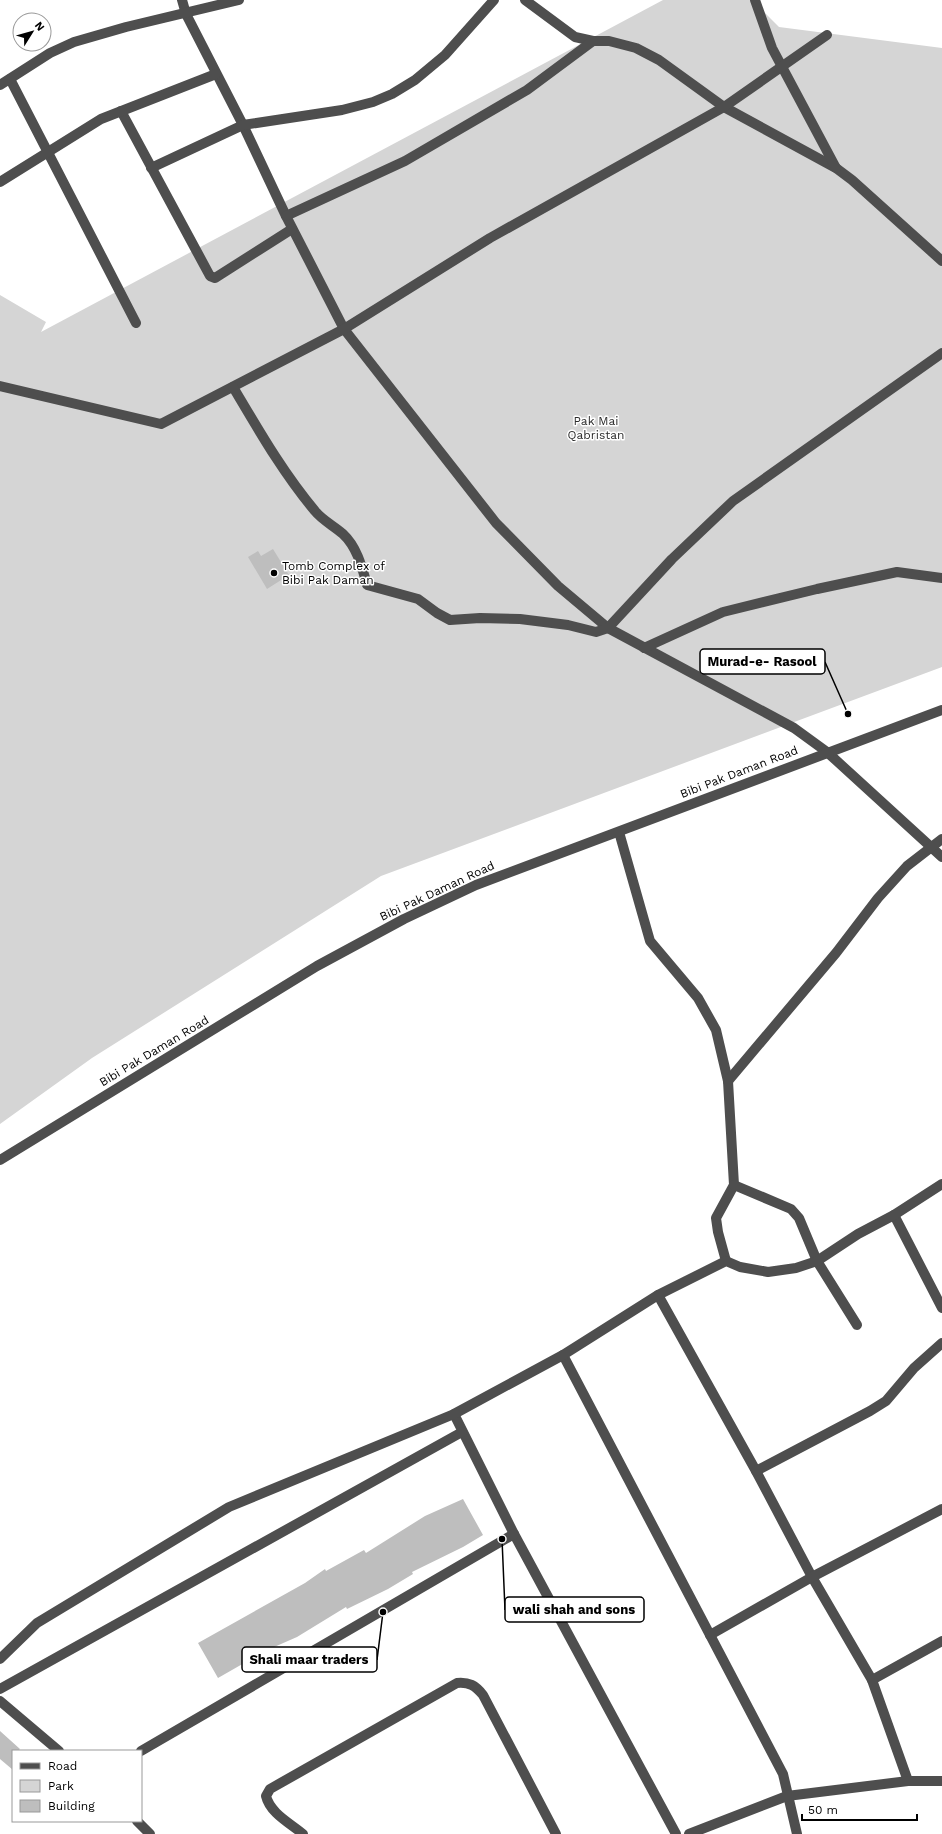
<svg xmlns="http://www.w3.org/2000/svg" width="942" height="1834" font-family="'Work Sans',sans-serif">
	<style>
		.green { fill: #d5d5d5 }
		.building { fill: #bebebe }
		.lines { fill: none; stroke-linecap: round; stroke-linejoin: round }
		.minor { stroke: #4e4e4e; stroke-width: 10 }
		.poi-dot { fill: #000; stroke: #fff; stroke-width: 1.5 }
		.labels { text-anchor: middle; dominant-baseline: central; stroke-width: 3; stroke-linejoin: round; paint-order: stroke }
		.park-label { font-size: 12px; fill: #2c2c2c; stroke: #fff }
		.poi-label { font-size: 12px; fill: #000; stroke: #fff; text-anchor: start }
		.street-label { font-size: 12px; fill: #000; stroke: #fff }
		.leader { fill: none; stroke: #000; stroke-width: 1.5 }
		.callout-dot { fill: #000; stroke: #fff; stroke-width: 1.5 }
		.callout { fill: #fff; stroke: #000; stroke-width: 1.5 }
		.callout-label { font-size: 13px; text-anchor: middle; font-weight: bold; fill: #000 }
	</style>
	<rect width="100%" height="100%" fill="#fff"/>
	<polygon class="green" points="663,0 752,0 779,27 942,48 942,667 381,876 92,1058 0,1124 0,295 46,322 41,332"/>
	<g class="building">
		<polygon points="273,549 289,575 267,589 248,557 258,551 261,556"/>
		<polygon points="463,1499 483,1535 463,1547 412,1572 413,1574 388,1589 347,1609 346,1607 297,1637 265,1651 218,1678 198,1643 305,1583 325,1569 326,1571 364,1550 366,1553 425,1516"/>
		<polygon points="0,1731 20,1749 18,1751 13,1751 13,1770 0,1759"/>
	</g>
	<g class="lines">
		<g class="minor">
			<polyline points="182,0 186,14 243,125 286,216 344,329 496,523 558,586 608,628 794,728 827,752 942,857"/>
			<polyline points="525,0 575,37 593,41 609,41 636,48 659,60 724,107 836,168 852,180 942,261"/>
			<polyline points="755,0 772,48 836,168"/>
			<polyline points="10,79 136,323"/>
			<polyline points="0,85 50,53 74,42 126,27 239,0"/>
			<polyline points="121,111 210,276 215,278 292,229"/>
			<polyline points="151,168 243,125 342,110 373,102 392,94 415,80 445,55 494,0"/>
			<polyline points="0,182 101,119 216,74"/>
			<polyline points="286,216 405,161 527,90 593,41"/>
			<polyline points="0,386 161,424 344,329 490,238 724,107 827,35"/>
			<path d="M233,387C258,429 283,473 315,511C322,520 334,526 343,534C357,547 362,567 367,585L418,599L437,613L450,620L480,618L520,619L568,625L596,632L608,628L672,559L733,501L942,353"/>
			<polyline points="644,648 723,612 817,589 897,572 942,578"/>
			<polyline points="619,832 650,941 698,998 716,1030 728,1081 734,1185 716,1218 718,1232 726,1261"/>
			<polyline points="728,1081 836,953 878,898 907,866 942,839"/>
			<polyline points="0,1160 317,966 404,919 476,885 942,710"/>
			<polyline points="734,1185 791,1209 799,1218 817,1261 857,1325"/>
			<polyline points="894,1215 942,1308"/>
			<polyline points="658,1295 756,1471 812,1577 872,1680 908,1781"/>
			<polyline points="563,1355 783,1774 797,1834"/>
			<polyline points="454,1414 514,1534 676,1834"/>
			<polyline points="756,1471 870,1411 886,1401 914,1368 942,1343"/>
			<polyline points="710,1635 812,1577 942,1509"/>
			<polyline points="0,1659 37,1623 229,1507 454,1414 563,1355 658,1295 726,1261 740,1267 768,1272 796,1268 817,1261 858,1234 894,1215 942,1184"/>
			<polyline points="872,1680 942,1641"/>
			<polyline points="0,1689 462,1432"/>
			<polyline points="0,1701 59,1751"/>
			<polyline points="141,1751 514,1534"/>
			<polyline points="137,1821 150,1834"/>
			<path d="M303,1834C290,1823 270,1813 266,1796L270,1789L457,1683C469,1682 475,1685 483,1695L556,1834"/>
			<polyline points="689,1834 787,1796 908,1781 942,1781"/>
		</g>
	</g>
	<circle class="poi-dot" cx="274" cy="573" r="4"/>
	<g class="labels">
		<g class="park-label">
			<text x="596" y="421">Pak Mai<tspan x="596" dy="14">Qabristan</tspan></text>
		</g>
		<g class="poi-label">
			<text x="282" y="566">Tomb Complex of<tspan x="282" dy="14">Bibi Pak Daman</tspan></text>
		</g>
		<g class="street-label">
			<text transform="translate(739 772) rotate(-21)">Bibi Pak Daman Road</text>
			<text transform="translate(437 891) rotate(-25)">Bibi Pak Daman Road</text>
			<text transform="translate(154 1051) rotate(-31)">Bibi Pak Daman Road</text>
		</g>
	</g>
	<path class="leader" d="M848 714L825 662M502 1539L505 1610M383 1612L377 1660"/>
	<g class="callout-dot">
		<circle cx="848" cy="714" r="4"/>
		<circle cx="502" cy="1539" r="4"/>
		<circle cx="383" cy="1612" r="4"/>
	</g>
	<g class="callout">
		<rect x="700" y="649" width="125" height="25" rx="4"/>
		<rect x="505" y="1597" width="139" height="25" rx="4"/>
		<rect x="242" y="1647" width="135" height="25" rx="4"/>
	</g>
	<g class="callout-label">
		<text x="762" y="666">Murad-e- Rasool</text>
		<text x="574" y="1614">wali shah and sons</text>
		<text x="309" y="1664">Shali maar traders</text>
	</g>
	<rect x="12" y="1750" width="130" height="72" fill="#ffffff" stroke="#999999"/>
	<rect x="20" y="1763" width="20" height="6" fill="#4e4e4e" stroke="#999999"/>
	<text x="48" y="1770" font-size="12" fill="#000000">Road</text>
	<rect x="20" y="1780" width="20" height="12" fill="#d5d5d5" stroke="#999999"/>
	<text x="48" y="1790" font-size="12" fill="#000000">Park</text>
	<rect x="20" y="1800" width="20" height="12" fill="#bebebe" stroke="#999999"/>
	<text x="48" y="1810" font-size="12" fill="#000000">Building</text>
	<g transform="translate(32 32) rotate(53)"><circle r="19" fill="#ffffff" stroke="#999999"/>
	<path d="M0-3L7 15L0 10L-7 15Z" fill="#000000"/>
	<text y="-6" font-size="11" font-weight="bold" text-anchor="middle" fill="#000000">N</text>
	</g>
	<path d="M802 1814v6h115v-6" fill="none" stroke="#000000" stroke-width="2"/>
	<text x="808" y="1814" font-size="12" fill="#000000" stroke="#ffffff" stroke-width="3" paint-order="stroke">50 m</text>
</svg>
